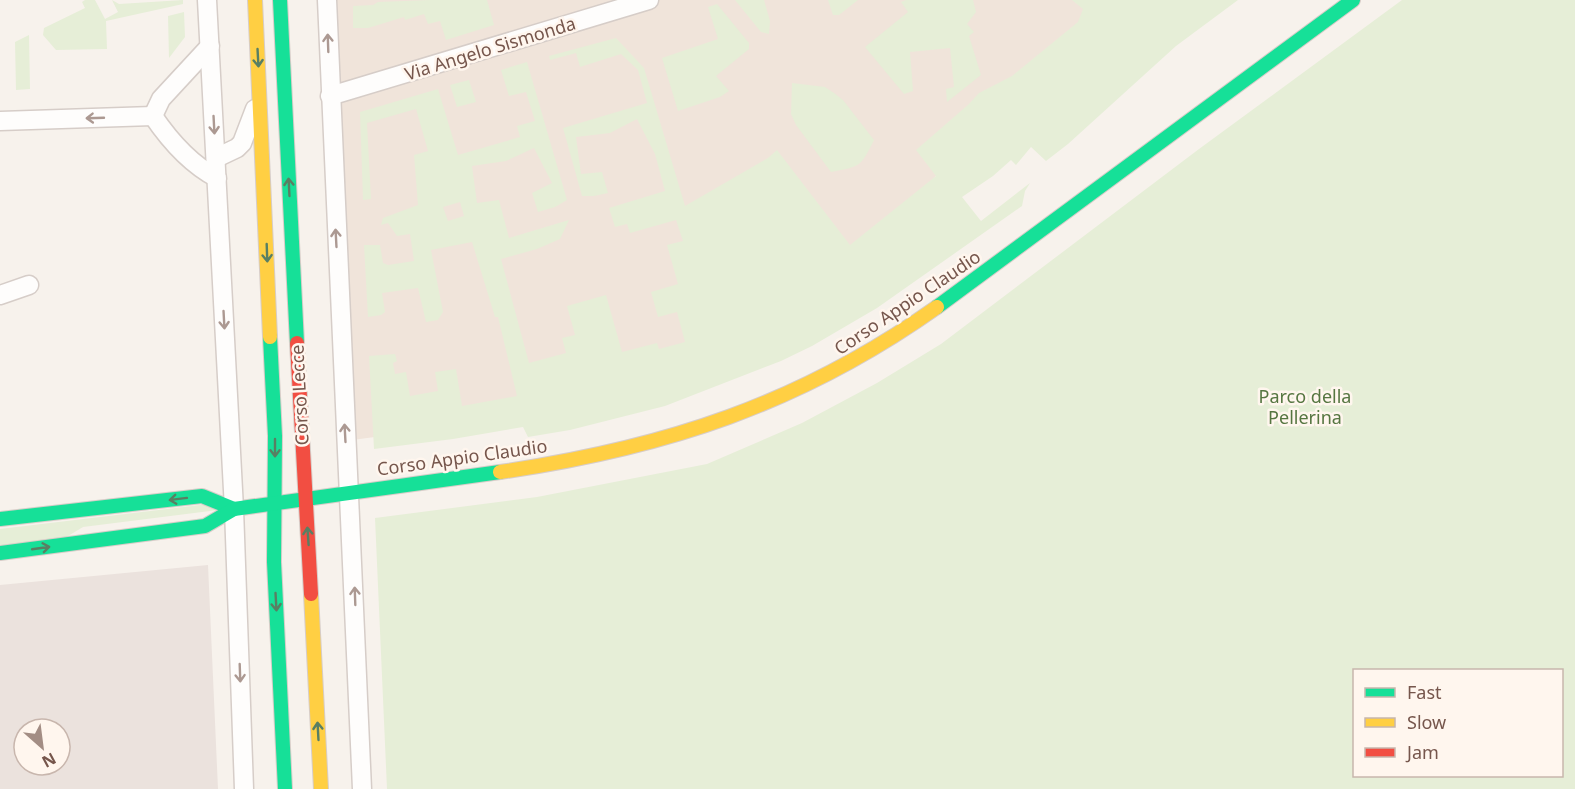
<svg xmlns="http://www.w3.org/2000/svg" width="1575" height="789" font-family="'Noto Sans',sans-serif">
	<style>
		.residential { fill: #f0e4da }
		.industrial { fill: #ebe2dd; fill-rule: evenodd }
		.green { fill: #e6eed7; fill-rule: evenodd }
		.lines { fill: none; stroke-linecap: round; stroke-linejoin: round }
		.street-casing { stroke: #d6cdc8; stroke-width: 21 }
		.fast-casing { stroke: #d7cdc8; stroke-width: 16 }
		.slow-casing { stroke: #d7cdc8; stroke-width: 16 }
		.jam-casing { stroke: #d7cdc8; stroke-width: 16 }
		.street { stroke: #fefdfc; stroke-width: 18 }
		.fast { stroke: #16e098; stroke-width: 14 }
		.slow { stroke: #ffcf43; stroke-width: 14 }
		.jam { stroke: #f24e42; stroke-width: 14 }
		.oneway { stroke: #ac9992 }
		.oneway2 { stroke: #597f63 }
		.labels { text-anchor: middle; dominant-baseline: central; stroke-width: 5; stroke-linejoin: round; paint-order: stroke }
		.street-label { font-size: 18px; fill: #76564c; stroke: #fff6ee }
		.park-label { font-size: 18px; fill: #567641; stroke: #fff6ee }
	</style>
	<rect width="100%" height="100%" fill="#f7f2ec"/>
	<polygon class="residential" points="332,0 1110,0 936,176 754,347 574,410 345,441"/>
	<path class="industrial" d="M208,565L218,789H0V585ZM24,729H60V765H24Z"/>
	<g class="green">
		<polygon points="85,0 95,0 105,19 118,12 112,0 119,4 183,0 183,4 106,21 107,49 56,50 43,35 44,28 85,8 82,2"/>
		<polygon points="430,0 487,0 494,25 446,40 440,21 428,24 424,14 405,20 404,17 368,28 353,28 353,6 373,5 378,2"/>
		<polygon points="735,0 764,0 770,21 769,34 761,32"/>
		<polygon points="828,0 858,0 839,15 833,15"/>
		<polygon points="906,0 973,0 976,12 967,24 974,32 969,36 981,75 947,102 946,89 954,87 950,48 910,52 913,91 904,94 865,47 908,12 901,2"/>
		<path d="M1072,0H1238L1176,46L1068,144L1046,161L1031,147L1016,165L1011,160L993,176L962,197L981,221L1030,183L1025,191L1022,206L877,308L812,346L781,361L665,406L570,430L528,437L523,427L453,439L374,449L369,356L395,354L397,361L393,363L395,374L406,372L410,396L438,391L435,372L456,369L462,406L517,396L498,317H495L472,242L431,250L443,312L438,320L426,322L418,288L382,293L385,312L381,315L368,317L364,245H380L383,263L388,265L414,261L410,234L397,236L388,223L381,225L383,218L418,205L414,155L428,151L416,109L367,123L371,199L363,200L360,112L438,89L458,155L520,137L517,126L535,121L526,92L509,96L501,70L527,62L567,200L555,207L538,212L532,193L552,183L534,148L506,161L472,166L477,203L499,200L509,238L569,220L560,239L537,249L501,259L529,363L566,353L562,338L575,335L567,306L606,295L622,352L657,343L659,349L685,342L677,312L658,317L651,292L678,284L667,245L683,241L676,220L630,233L627,224L615,227L609,208L665,191L655,154L637,119L610,133L576,137L581,174L602,172L608,193L594,196H582L563,128L647,103L638,70L621,54L580,67L576,53L550,60L549,56L616,38L644,68L685,206L768,158L777,150L850,245L936,176L916,150L969,104L979,93L1012,76L1078,22L1083,9ZM460,202L464,216L448,221L443,207Z"/>
		<path d="M1402,0H1575V789H387L375,518L537,497L707,464L802,423L877,383L941,344L1199,149ZM1354,670H1562V776H1354Z"/>
		<polygon points="717,4 749,43 749,49 716,76 729,91 720,97 678,111 662,58 718,39 708,7"/>
		<polygon points="184,12 185,37 169,58 168,16"/>
		<polygon points="29,35 30,89 16,90 15,42"/>
		<polygon points="469,80 476,102 457,107 450,85"/>
		<path d="M792,83L825,87L834,93L843,100L874,140C860,168 861,166 831,172L796,125L791,114Z"/>
		<polygon points="217,503 218,510 83,527 63,539 0,546 0,529"/>
	</g>
	<g class="lines">
		<defs>
			<g id="street">
				<polyline points="207,0 234,509 244,789"/>
				<polyline points="327,0 362,789"/>
				<polyline points="330,96 649,0"/>
				<polyline points="153,116 161,99 210,46"/>
				<path d="M153,116C170,141 190,164 217,178"/>
				<polyline points="0,121 153,116"/>
				<polyline points="216,158 237,148 242,143 255,109"/>
				<polyline points="0,295 29,285"/>
			</g>
			<g id="fast">
				<polyline points="280,0 297,343"/>
				<polyline points="937,307 1353,0"/>
				<polyline points="270,337 275,436 274,562 285,789"/>
				<polyline points="0,519 202,496 234,509"/>
				<polyline points="0,553 205,526 234,509 500,472"/>
			</g>
			<g id="slow">
				<polyline points="255,0 270,337"/>
				<path d="M500,472C665,448 800,404 937,307"/>
				<polyline points="311,594 321,789"/>
			</g>
			<polyline id="jam" points="297,343 311,594"/>
		</defs>
		<use href="#street" class="street-casing"/>
		<use href="#fast" class="fast-casing"/>
		<use href="#slow" class="slow-casing"/>
		<use href="#jam" class="jam-casing"/>
		<use href="#street" class="street"/>
		<use href="#fast" class="fast"/>
		<use href="#slow" class="slow"/>
		<use href="#jam" class="jam"/>
	</g>
	<defs><path id="oneway-shaft" d="M-6 0H5M1.5-3L5.5 0L1.5 3" fill="none" stroke-width="1.6" stroke-linecap="round" stroke-linejoin="round" transform="scale(1.5)"/></defs>
	<g class="oneway">
		<use href="#oneway-shaft" transform="translate(328 43) rotate(-92)"/>
		<use href="#oneway-shaft" transform="translate(95 118) rotate(178)"/>
		<use href="#oneway-shaft" transform="translate(214 125) rotate(87)"/>
		<use href="#oneway-shaft" transform="translate(336 238) rotate(-93)"/>
		<use href="#oneway-shaft" transform="translate(224 320) rotate(87)"/>
		<use href="#oneway-shaft" transform="translate(345 433) rotate(-93)"/>
		<use href="#oneway-shaft" transform="translate(355 596) rotate(-92)"/>
		<use href="#oneway-shaft" transform="translate(240 673) rotate(88)"/>
	</g>
	<g class="oneway2">
		<use href="#oneway-shaft" transform="translate(258 58) rotate(87)"/>
		<use href="#oneway-shaft" transform="translate(289 187) rotate(-93)"/>
		<use href="#oneway-shaft" transform="translate(267 253) rotate(88)"/>
		<use href="#oneway-shaft" transform="translate(275 448) rotate(90)"/>
		<use href="#oneway-shaft" transform="translate(178 499) rotate(173)"/>
		<use href="#oneway-shaft" transform="translate(308 536) rotate(-94)"/>
		<use href="#oneway-shaft" transform="translate(41 548) rotate(-8)"/>
		<use href="#oneway-shaft" transform="translate(276 602) rotate(87)"/>
		<use href="#oneway-shaft" transform="translate(318 731) rotate(-93)"/>
	</g>
	<g class="labels">
		<g class="street-label">
			<text transform="translate(490 48) rotate(-17)">Via Angelo Sismonda</text>
			<text transform="translate(907 302) rotate(-34)">Corso Appio Claudio</text>
			<text transform="translate(299 395) rotate(-93)">Corso Lecce</text>
			<text transform="translate(462 457) rotate(-8)">Corso Appio Claudio</text>
		</g>
		<g class="park-label">
			<text x="1305" y="396">Parco della<tspan x="1305" dy="21">Pellerina</tspan></text>
		</g>
	</g>
	<rect x="1353" y="669" width="210" height="108" fill="#fff6ee" stroke="#c8b6ad" stroke-width="1.5"/>
	<rect x="1365" y="688" width="30" height="9" fill="#16e098" stroke="#c8b6ad" stroke-width="1.5"/>
	<text x="1407" y="699" font-size="18" fill="#76564c">Fast</text>
	<rect x="1365" y="718" width="30" height="9" fill="#ffcf43" stroke="#c8b6ad" stroke-width="1.5"/>
	<text x="1407" y="729" font-size="18" fill="#76564c">Slow</text>
	<rect x="1365" y="748" width="30" height="9" fill="#f24e42" stroke="#c8b6ad" stroke-width="1.5"/>
	<text x="1407" y="759" font-size="18" fill="#76564c">Jam</text>
	<g transform="translate(42 747) rotate(152)"><circle r="28" fill="#fff6ee" stroke="#c8b6ad" stroke-width="1.5"/>
	<path d="M0-4.5L10 22L0 15L-10 22Z" fill="#a38d84"/>
	<text y="-9" font-size="16" font-weight="bold" text-anchor="middle" fill="#76564c">N</text>
	</g>
</svg>
